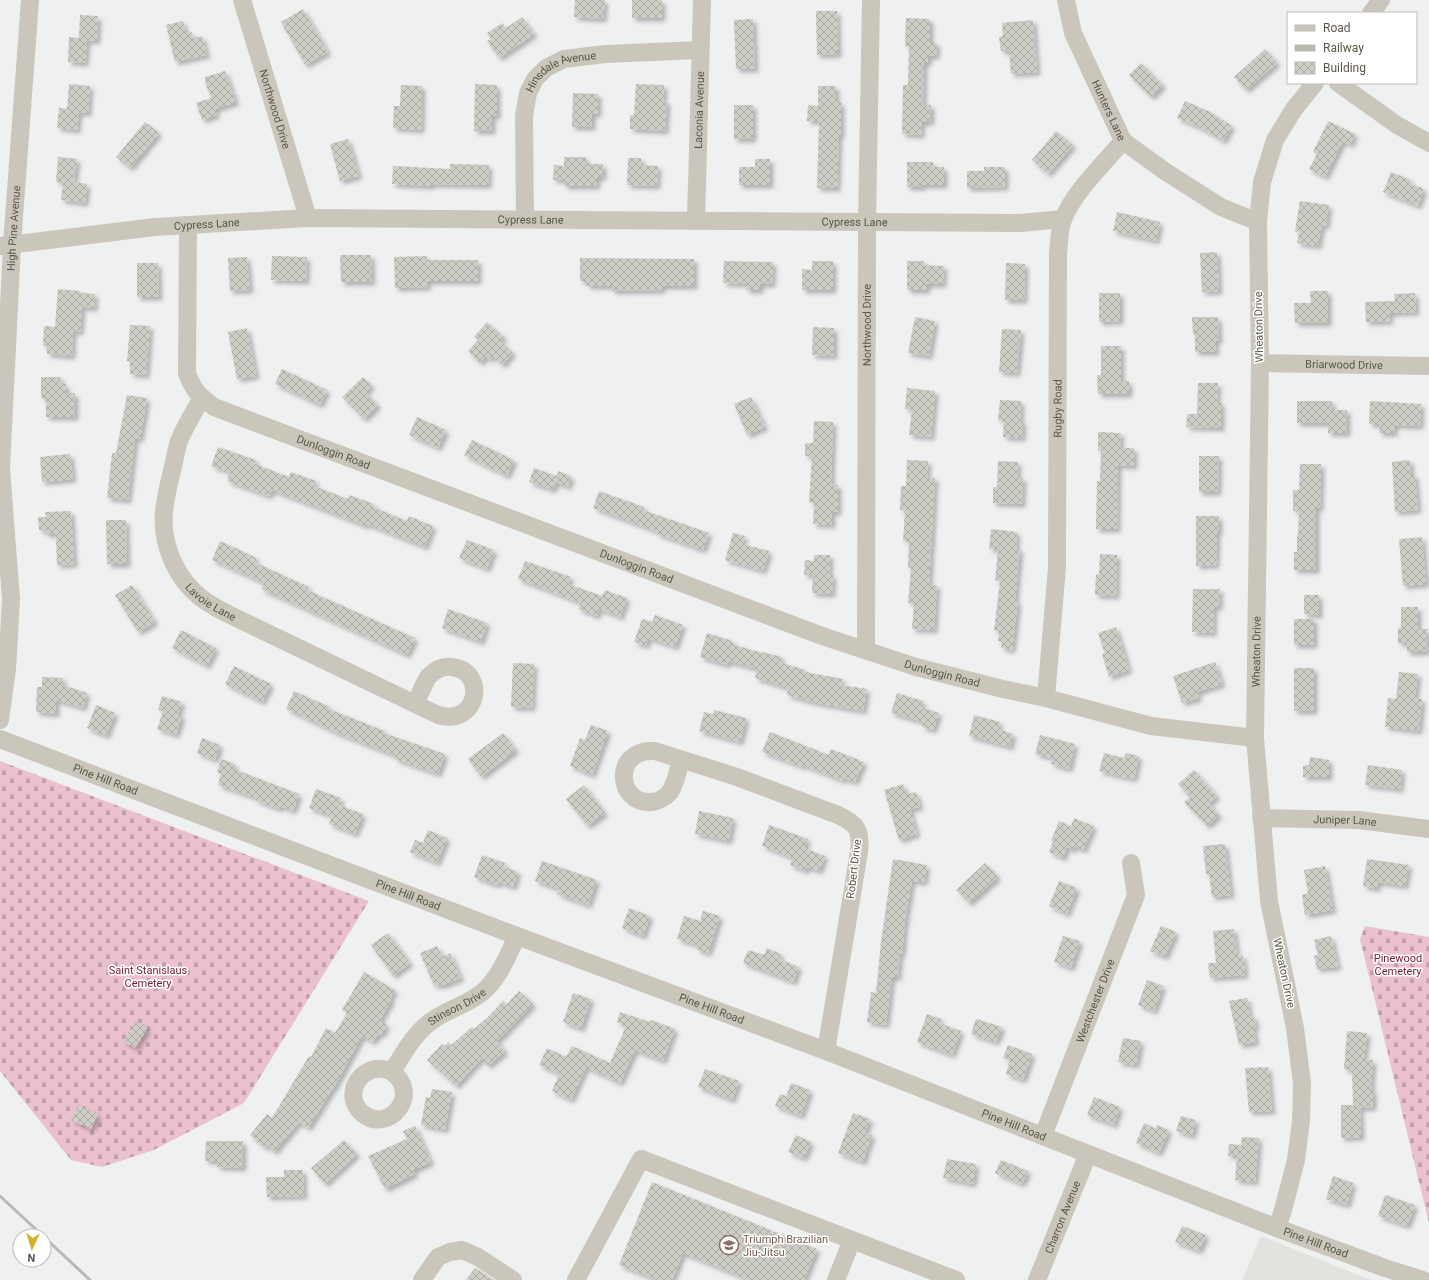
<svg xmlns="http://www.w3.org/2000/svg" width="1429" height="1280" font-family="Roboto,sans-serif">
	<style>
		.airport { fill: #e3e2de }
		.cemetery { fill: url(#cemetery-stones) }
		.building { fill: url(#building-cross-hatch); filter: url(#shadow) }
		.lines { fill: none; stroke-linecap: round; stroke-linejoin: round }
		.minor { stroke: #cac6bc; stroke-width: 18 }
		.rail { stroke: #b9b8b2; stroke-width: 3 }
		.labels { text-anchor: middle; dominant-baseline: central; stroke-width: 3; stroke-linejoin: round; paint-order: stroke }
		.street-label { font-size: 11px; fill: #5b5649; stroke: #fff }
		.park-label { font-size: 11px; fill: #762034; stroke: #fff }
		.education-label { font-size: 11px; fill: #785e54; stroke: #fff; text-anchor: start }
	</style>
	<defs>
		<pattern id="cemetery-stones" width="16" height="16" patternUnits="userSpaceOnUse"><rect width="16" height="16" fill="#ebc1d0"/><path d="M2 7V4a2 2 0 0 1 4 0v3zM10 15v-3a2 2 0 0 1 4 0v3z" fill="#c1a0ab"/></pattern>
		<pattern id="building-cross-hatch" width="8" height="8" patternUnits="userSpaceOnUse"><rect width="8" height="8" fill="#cecdc6"/><path d="M0 0l8 8M0 8l8-8" fill="none" stroke="#aaa9a3"/></pattern>
		<filter id="shadow"><feDropShadow dx="3.5" dy="3.5" stdDeviation="2" flood-color="#0004"/></filter>
	</defs>
	<rect width="100%" height="100%" fill="#eff1f1"/>
	<polygon class="airport" points="1261,1236 1371,1280 1242,1280"/>
	<g class="cemetery">
		<polygon points="0,761 369,901 244,1103 154,1150 102,1167 71,1160 0,1071"/>
		<polygon points="1365,926 1429,937 1429,1223 1360,939"/>
	</g>
	<g class="building">
		<polygon points="575,0 605,0 603,19 574,17"/>
		<rect x="632" y="0" width="30" height="18"/>
		<polygon points="303,9 328,52 305,65 281,22"/>
		<polygon points="816,11 837,11 838,54 817,55"/>
		<polygon points="80,15 98,16 97,41 87,40 85,63 68,62 69,37 79,38"/>
		<polygon points="522,17 534,34 499,58 487,41 491,39 487,33 502,23 506,28"/>
		<polygon points="906,18 930,19 930,43 937,43 936,56 928,56 928,63 924,63 923,105 931,105 931,122 922,122 921,135 902,134 903,85 908,85 909,46 905,46"/>
		<polygon points="753,19 755,69 736,69 734,20"/>
		<polygon points="1033,20 1037,72 1011,74 1009,51 1001,51 999,37 1003,36 1002,23"/>
		<polygon points="183,21 186,34 192,32 193,38 202,36 207,55 175,62 166,25"/>
		<polygon points="1265,49 1277,63 1246,90 1234,77"/>
		<polygon points="1141,63 1163,85 1151,97 1129,75"/>
		<polygon points="225,71 236,102 215,109 217,115 202,120 196,103 211,98 205,82 205,77"/>
		<polygon points="69,84 90,86 88,113 79,112 77,130 57,128 59,108 67,109"/>
		<polygon points="475,84 497,85 497,116 492,116 492,131 474,131"/>
		<polygon points="636,84 664,85 663,101 667,102 665,131 630,129 630,115 634,115"/>
		<polygon points="401,85 422,86 421,130 393,128 394,106 400,106"/>
		<polygon points="818,86 836,86 836,102 841,102 841,135 839,135 837,188 817,188 819,121 807,121 808,105 818,106"/>
		<polygon points="573,93 598,94 598,114 592,114 592,127 572,127"/>
		<polygon points="1185,101 1210,112 1232,126 1223,141 1203,129 1177,118"/>
		<rect x="734" y="105" width="19" height="34"/>
		<polygon points="1328,121 1355,134 1350,145 1343,141 1325,177 1309,169 1317,154 1313,152"/>
		<polygon points="145,122 159,133 130,168 116,157"/>
		<polygon points="1056,131 1073,145 1048,174 1032,160"/>
		<polygon points="348,139 359,176 340,181 330,144"/>
		<polygon points="58,157 77,159 74,182 87,184 85,203 61,200 63,182 56,182"/>
		<polygon points="564,157 586,157 586,164 603,164 603,177 597,177 597,186 564,186 564,180 553,180 554,165 564,166"/>
		<polygon points="628,158 641,158 641,165 658,166 657,186 627,185"/>
		<polygon points="755,159 770,159 770,185 739,185 739,167 755,167"/>
		<polygon points="907,162 933,162 933,167 944,167 944,185 922,185 922,187 907,187"/>
		<polygon points="450,164 489,165 488,185 431,184 431,186 392,184 393,166 450,169"/>
		<polygon points="984,167 1005,167 1005,187 967,188 967,171 984,171"/>
		<polygon points="1391,172 1411,180 1409,183 1424,189 1418,206 1383,192"/>
		<polygon points="1300,201 1329,205 1326,226 1322,225 1318,246 1297,243 1299,232 1295,231"/>
		<polygon points="1117,212 1160,222 1156,241 1113,231"/>
		<polygon points="1217,252 1219,291 1202,292 1200,253"/>
		<polygon points="340,255 371,255 372,282 341,282"/>
		<polygon points="272,256 307,257 306,281 271,280"/>
		<polygon points="427,256 427,260 478,260 478,281 427,281 428,287 395,288 394,257"/>
		<polygon points="247,257 250,290 230,291 228,258"/>
		<polygon points="580,258 694,259 694,286 662,286 662,290 612,291 612,286 587,286 587,281 580,281"/>
		<polygon points="724,261 773,262 772,284 760,284 760,290 746,290 746,284 723,283"/>
		<polygon points="812,261 833,261 833,290 802,290 802,269 812,270"/>
		<polygon points="907,261 924,261 924,265 944,266 943,284 927,284 927,290 907,290"/>
		<polygon points="137,263 158,263 159,297 137,297"/>
		<polygon points="1006,263 1025,264 1024,300 1005,300"/>
		<polygon points="58,289 80,291 80,293 95,294 94,308 82,307 80,332 73,331 72,356 47,354 47,346 43,346 44,326 55,327"/>
		<polygon points="1310,291 1328,291 1328,323 1295,323 1294,303 1311,303"/>
		<polygon points="1099,293 1120,293 1120,321 1099,322"/>
		<polygon points="1415,293 1416,312 1389,313 1390,321 1366,322 1365,302 1395,301 1394,294"/>
		<polygon points="915,317 935,321 929,356 908,353"/>
		<polygon points="1192,317 1218,317 1219,341 1215,341 1216,352 1195,352 1195,334 1193,334"/>
		<polygon points="487,322 504,337 500,341 513,353 502,365 493,356 490,360 486,356 480,363 468,351 478,340 474,337"/>
		<polygon points="130,325 150,326 146,375 130,374 130,361 127,361"/>
		<polygon points="813,327 834,328 834,356 812,355"/>
		<polygon points="247,328 256,376 237,379 228,332"/>
		<polygon points="1002,329 1021,330 1017,373 999,372"/>
		<polygon points="1101,346 1121,346 1121,381 1129,381 1129,394 1098,394 1097,375 1101,375"/>
		<polygon points="282,369 327,390 320,405 275,384"/>
		<polygon points="41,377 61,377 60,383 66,384 66,393 75,393 75,417 46,417 46,398 41,398"/>
		<polygon points="363,377 372,386 365,392 378,405 364,419 342,397"/>
		<polygon points="1198,383 1218,383 1217,402 1221,402 1221,428 1186,427 1187,414 1197,414"/>
		<polygon points="907,388 935,391 931,437 909,435 912,409 905,409"/>
		<polygon points="127,395 147,398 140,439 135,438 128,500 107,498 112,453 116,453"/>
		<polygon points="751,397 765,427 747,435 734,404"/>
		<polygon points="1000,400 1021,401 1020,421 1023,421 1022,438 1003,437 1004,421 998,421"/>
		<polygon points="1297,401 1332,401 1332,410 1347,410 1347,433 1328,433 1328,423 1297,423"/>
		<polygon points="1370,401 1421,404 1420,426 1395,425 1394,433 1379,433 1380,424 1369,424"/>
		<polygon points="417,417 446,430 438,448 409,435"/>
		<polygon points="814,421 833,422 831,484 838,485 838,512 832,512 832,525 813,524 814,502 809,502 812,456 805,456 805,443 813,443"/>
		<polygon points="1098,432 1121,433 1120,448 1134,448 1134,466 1118,465 1117,529 1096,529 1097,481 1100,481 1101,450 1098,451"/>
		<polygon points="472,440 514,460 507,476 464,455"/>
		<polygon points="218,447 256,460 255,464 289,477 291,472 316,481 314,486 348,499 349,495 374,504 373,507 407,521 409,516 433,526 425,547 367,524 366,526 272,490 269,496 227,481 230,472 211,466"/>
		<polygon points="70,454 73,479 42,482 40,457"/>
		<polygon points="1199,456 1219,456 1218,492 1199,492"/>
		<polygon points="907,460 928,461 927,477 935,478 929,585 937,585 934,630 912,629 914,603 908,603 911,568 908,568 909,541 903,541 905,510 900,510 901,486 906,486"/>
		<polygon points="1410,460 1411,475 1415,475 1418,510 1395,512 1392,462"/>
		<polygon points="998,461 1018,462 1017,478 1023,478 1022,504 993,503 993,487 997,487"/>
		<polygon points="1300,464 1321,464 1320,508 1316,508 1316,570 1294,570 1294,552 1297,552 1297,535 1298,534 1299,511 1293,511 1293,490 1299,490"/>
		<polygon points="534,468 557,476 558,471 571,476 568,487 556,482 553,490 529,482"/>
		<polygon points="599,491 644,507 643,510 709,533 703,550 657,534 658,532 593,508"/>
		<polygon points="71,511 74,564 57,565 56,534 45,534 45,530 39,530 38,517 46,517 45,512"/>
		<polygon points="1196,516 1219,516 1219,532 1217,532 1216,565 1196,566"/>
		<polygon points="106,520 126,520 127,564 107,564"/>
		<polygon points="991,529 1017,532 1016,549 1020,549 1015,601 1018,601 1012,650 1001,648 1002,642 998,641 999,631 994,631 1000,581 995,580 998,549 989,549"/>
		<polygon points="733,533 745,536 742,544 769,551 763,571 725,560"/>
		<polygon points="1422,537 1426,584 1403,586 1399,539"/>
		<polygon points="467,540 494,550 487,569 459,558"/>
		<polygon points="220,541 257,558 254,562 309,587 307,590 415,638 407,655 261,589 264,583 212,560"/>
		<polygon points="1100,554 1117,555 1116,596 1095,595 1096,574 1099,575"/>
		<polygon points="814,555 830,555 829,575 833,575 832,594 812,593 813,575 804,575 805,560 814,561"/>
		<polygon points="525,561 571,577 568,584 602,596 605,590 627,598 620,617 599,609 597,616 578,609 581,603 518,579"/>
		<polygon points="132,585 155,622 138,632 115,595"/>
		<polygon points="1193,589 1220,589 1219,607 1214,607 1213,633 1192,632"/>
		<polygon points="1304,595 1319,595 1319,615 1304,614"/>
		<polygon points="1401,607 1418,607 1418,629 1427,629 1426,652 1407,652 1407,643 1398,643 1398,628 1401,628"/>
		<polygon points="448,609 487,623 481,642 442,628"/>
		<polygon points="655,615 683,625 675,647 648,638 646,646 634,642 642,619 652,622"/>
		<rect x="1294" y="619" width="20" height="26"/>
		<polygon points="1116,627 1129,670 1109,677 1102,654 1105,654 1098,633"/>
		<polygon points="181,630 216,648 207,666 172,648"/>
		<polygon points="707,633 733,641 732,644 762,653 762,652 782,657 780,662 805,670 805,672 843,679 841,685 867,689 863,711 817,703 787,695 788,688 755,678 757,669 728,661 727,665 700,657"/>
		<polygon points="1215,662 1222,684 1197,692 1199,698 1182,703 1173,676"/>
		<polygon points="513,663 534,664 532,708 511,707"/>
		<polygon points="234,666 271,684 262,702 225,684"/>
		<rect x="1294" y="668" width="20" height="43"/>
		<polygon points="1399,672 1418,674 1415,698 1422,699 1419,731 1385,727 1388,698 1396,699"/>
		<polygon points="42,677 63,678 63,685 87,693 83,708 56,700 56,714 36,712 37,687 42,687"/>
		<polygon points="294,691 330,707 329,709 385,731 384,733 445,754 438,774 395,759 396,756 337,733 286,709"/>
		<polygon points="897,693 923,701 921,707 939,713 933,730 922,727 923,722 891,713"/>
		<polygon points="162,696 182,702 178,715 182,716 176,735 157,729 163,712 158,710"/>
		<polygon points="96,705 115,713 106,736 87,728"/>
		<polygon points="714,710 746,718 740,742 699,731 704,712 713,714"/>
		<polygon points="974,715 1000,722 998,729 1013,734 1010,747 969,736"/>
		<polygon points="591,725 608,731 592,775 570,766 580,738 585,740"/>
		<polygon points="770,732 829,755 831,749 864,762 855,782 844,778 843,781 803,765 803,767 762,752"/>
		<polygon points="503,733 516,750 481,777 468,759"/>
		<polygon points="1040,735 1075,744 1069,769 1051,764 1053,758 1035,754"/>
		<polygon points="202,738 220,745 215,760 197,753"/>
		<polygon points="1104,753 1124,758 1126,753 1139,756 1134,779 1099,771"/>
		<polygon points="1310,757 1329,760 1329,777 1303,777 1303,766 1309,765"/>
		<polygon points="221,759 235,764 234,769 299,794 293,811 280,806 279,809 255,800 256,798 218,785 221,774 217,772"/>
		<polygon points="1368,765 1402,770 1400,789 1365,785"/>
		<polygon points="1194,770 1217,796 1209,803 1219,815 1207,826 1184,802 1190,797 1178,784"/>
		<polygon points="903,784 906,794 916,792 920,807 910,809 917,834 899,840 884,790"/>
		<polygon points="584,785 605,813 587,826 566,799"/>
		<polygon points="316,789 341,798 339,805 363,814 355,834 329,824 332,816 309,808"/>
		<polygon points="699,811 733,818 729,841 695,834"/>
		<polygon points="1074,818 1094,826 1083,850 1074,846 1073,850 1067,847 1063,858 1049,852 1053,842 1051,841 1059,821 1071,826"/>
		<polygon points="769,825 808,839 804,848 825,856 819,871 807,867 805,871 790,865 793,858 762,846"/>
		<polygon points="428,830 447,838 437,863 410,852 415,840 423,843"/>
		<polygon points="1225,844 1231,895 1212,897 1209,874 1206,874 1203,846"/>
		<polygon points="482,855 505,863 503,866 518,872 513,887 498,882 497,885 474,877"/>
		<polygon points="893,859 927,865 924,882 912,881 905,922 902,954 900,953 898,977 892,977 886,1025 867,1022 871,992 876,993 881,942"/>
		<polygon points="1367,859 1409,865 1405,886 1378,882 1377,889 1363,886"/>
		<polygon points="542,861 597,880 588,905 557,894 559,889 535,881"/>
		<polygon points="985,863 998,877 969,903 956,890"/>
		<polygon points="1325,866 1333,910 1305,915 1302,895 1308,893 1304,870"/>
		<polygon points="1059,881 1077,888 1067,914 1049,906"/>
		<polygon points="629,908 650,916 643,936 622,928"/>
		<polygon points="703,911 720,916 708,953 696,949 698,945 677,939 684,916 700,921"/>
		<polygon points="1161,926 1176,932 1165,957 1150,951"/>
		<polygon points="1234,929 1237,956 1243,955 1245,975 1210,978 1208,963 1216,963 1213,931"/>
		<polygon points="388,933 410,963 393,976 371,945"/>
		<polygon points="1063,936 1080,941 1071,968 1054,962"/>
		<polygon points="1331,936 1338,967 1317,969 1314,956 1318,955 1314,940"/>
		<polygon points="437,946 442,957 450,953 461,978 440,986 439,984 434,986 420,953"/>
		<polygon points="767,948 781,954 779,959 799,967 793,982 743,963 748,950 764,955"/>
		<polygon points="364,972 395,990 390,998 392,999 380,1020 387,1025 381,1035 378,1034 373,1042 362,1036 337,1082 308,1128 299,1122 274,1152 267,1145 265,1148 250,1135 267,1114 272,1118 309,1056 311,1057 326,1028 335,1033 347,1013 342,1010"/>
		<polygon points="1147,980 1163,986 1154,1011 1138,1005"/>
		<polygon points="519,991 533,1004 497,1041 505,1051 488,1066 482,1058 456,1086 427,1060 442,1044 445,1046 448,1042 451,1045 472,1027 474,1029 488,1017 503,1001 507,1004"/>
		<polygon points="573,993 591,999 581,1029 563,1022"/>
		<polygon points="1247,998 1250,1017 1254,1016 1256,1027 1253,1028 1256,1042 1239,1045 1229,1001"/>
		<polygon points="620,1012 650,1022 651,1020 675,1029 663,1061 635,1050 620,1083 586,1067 571,1100 552,1091 559,1074 539,1065 547,1048 566,1057 572,1046 610,1063 626,1026 617,1022"/>
		<polygon points="927,1014 941,1019 939,1023 961,1031 952,1055 917,1042"/>
		<polygon points="976,1019 1002,1027 996,1042 971,1034"/>
		<polygon points="136,1021 148,1028 135,1048 123,1041"/>
		<polygon points="1347,1031 1367,1033 1364,1059 1373,1060 1371,1090 1373,1090 1373,1107 1360,1108 1361,1137 1341,1138 1341,1105 1353,1105 1352,1070 1344,1069"/>
		<polygon points="1123,1038 1141,1041 1136,1065 1118,1062"/>
		<polygon points="1008,1045 1032,1054 1023,1080 1006,1074 1010,1060 1003,1058"/>
		<polygon points="1268,1067 1272,1111 1249,1112 1245,1068"/>
		<polygon points="705,1069 739,1081 732,1100 698,1087"/>
		<polygon points="791,1083 810,1090 801,1116 775,1106 780,1094 786,1096"/>
		<polygon points="432,1089 452,1092 445,1130 421,1125 426,1097 430,1098"/>
		<polygon points="1094,1097 1120,1107 1114,1125 1087,1115"/>
		<polygon points="78,1105 98,1114 91,1129 71,1120"/>
		<polygon points="853,1113 870,1119 865,1133 872,1135 863,1162 838,1153"/>
		<polygon points="1181,1116 1196,1120 1192,1136 1176,1131"/>
		<polygon points="1144,1123 1156,1129 1157,1125 1169,1130 1159,1153 1136,1143"/>
		<polygon points="415,1126 431,1162 413,1170 415,1174 385,1189 368,1156 407,1139 403,1131"/>
		<polygon points="796,1135 811,1142 804,1158 788,1152"/>
		<polygon points="1242,1137 1259,1138 1255,1182 1235,1180 1237,1156 1228,1156 1229,1144 1241,1145"/>
		<polygon points="344,1140 357,1154 325,1184 311,1168"/>
		<polygon points="206,1141 243,1141 243,1168 217,1167 217,1161 205,1161"/>
		<polygon points="947,1159 976,1164 973,1184 943,1178"/>
		<polygon points="1001,1160 1028,1171 1022,1184 995,1173"/>
		<polygon points="284,1170 303,1170 304,1196 267,1197 266,1177 284,1177"/>
		<polygon points="1333,1176 1353,1183 1347,1205 1326,1199"/>
		<polygon points="652,1182 817,1249 804,1280 749,1280 683,1253 672,1280 657,1280 619,1265"/>
		<polygon points="1385,1195 1415,1205 1407,1226 1378,1216"/>
		<polygon points="1182,1226 1206,1235 1199,1251 1175,1242"/>
		<polygon points="475,1268 494,1280 466,1280"/>
	</g>
	<g class="lines">
		<g class="minor">
			<path id="s1" d="M242,0L308,218"/>
			<path id="s2" d="M1066,0L1073,33L1123,141L1166,172L1221,207L1258,222"/>
			<polyline points="1371,13 1381,0"/>
			<polyline points="1338,83 1397,125 1429,143"/>
			<path id="s3" d="M525,219L524,116L528,93L535,79L546,68L564,59L605,54L700,50"/>
			<path id="s4" d="M696,221L702,0"/>
			<path id="s5" d="M188,225L187,373C193,390 199,396 214,407L825,637L916,667L1003,689L1046,698L1151,726L1255,738"/>
			<path id="s6" d="M0,246L155,227L308,218L1020,223L1063,219"/>
			<path id="s7" d="M1260,363L1429,366"/>
			<path id="s8" d="M202,398C194,412 185,426 179,441C175,454 173,469 169,483C167,492 165,502 164,512C161,545 177,581 204,600C212,606 221,610 230,615L438,715C479,727 488,670 451,667C443,666 435,670 429,676C423,684 420,695 415,704"/>
			<path id="s9" d="M866,650L867,222L871,0"/>
			<path id="s10" d="M1046,698L1057,567L1058,254C1059,243 1059,230 1063,220C1072,194 1105,162 1123,141"/>
			<path id="s11" d="M0,720L7,669L11,599L1,469L12,245L30,0"/>
			<path id="s12" d="M0,739L517,936L826,1051L1277,1228L1385,1268L1423,1280"/>
			<path d="M681,760C678,770 676,783 670,792C666,797 659,801 652,802C616,805 612,748 655,751L737,777L838,815C858,824 861,831 859,852L826,1051"/>
			<path id="s13" d="M1261,818L1359,820L1429,829"/>
			<path id="s14" d="M392,1072C364,1058 339,1094 363,1114C389,1134 422,1094 392,1072C404,1052 415,1031 436,1018C452,1008 473,1002 486,989C501,974 508,955 517,936"/>
			<path id="s15" d="M1043,1136L1136,895L1131,863"/>
			<path id="s16" d="M1277,1228L1283,1210L1296,1160L1301,1121L1302,1083L1295,1028L1269,901L1255,738L1260,363L1258,222L1262,182L1275,140L1294,109L1315,83"/>
			<polyline points="422,1280 438,1257 450,1252 462,1250 478,1257 513,1280"/>
			<polyline points="576,1280 641,1159 956,1280"/>
			<polyline points="836,1280 852,1240"/>
			<path id="s17" d="M1037,1280L1088,1154"/>
		</g>
		<g class="rail">
			<polyline points="0,1196 43,1236"/>
			<polyline points="44,1237 90,1280"/>
		</g>
	</g>
	<defs>
		<symbol id="school-ring" viewBox="-11 -11 22 22"><circle r="9.5" fill="#fff" stroke="#8d6e63" stroke-width="1.5"/><path d="M0-5L7-2L0 1L-7-2ZM-4 1L0 2.5L4 1V4Q0 6-4 4Z" fill="#8d6e63"/></symbol>
	</defs>
	<g fill-rule="evenodd">
		<use href="#school-ring" x="718" y="1234" width="22" height="22"/>
	</g>
	<g class="labels">
		<g class="street-label">
			<text stroke="none"><textPath href="#s3" startOffset="169">Hinsdale Avenue</textPath></text>
			<text stroke="none"><textPath href="#s1" startOffset="114">Northwood Drive</textPath></text>
			<text stroke="none"><textPath href="#s4" startOffset="111">Laconia Avenue</textPath></text>
			<text stroke="none"><textPath href="#s2" startOffset="119">Hunters Lane</textPath></text>
			<text stroke="none"><textPath href="#s6" startOffset="532">Cypress Lane</textPath></text>
			<text stroke="none"><textPath href="#s6" startOffset="856">Cypress Lane</textPath></text>
			<text stroke="none"><textPath href="#s6" startOffset="208">Cypress Lane</textPath></text>
			<text stroke="none"><textPath href="#s11" startOffset="493">High Pine Avenue</textPath></text>
			<text stroke="none"><textPath href="#s9" startOffset="325">Northwood Drive</textPath></text>
			<text transform="translate(1259 327) rotate(-91)">Wheaton Drive</text>
			<text stroke="none"><textPath href="#s7" startOffset="84">Briarwood Drive</textPath></text>
			<text stroke="none"><textPath href="#s10" startOffset="290">Rugby Road</textPath></text>
			<text stroke="none"><textPath href="#s5" startOffset="320">Dunloggin Road</textPath></text>
			<text stroke="none"><textPath href="#s5" startOffset="644">Dunloggin Road</textPath></text>
			<text stroke="none"><textPath href="#s8" startOffset="229">Lavoie Lane</textPath></text>
			<text stroke="none"><textPath href="#s16" startOffset="583">Wheaton Drive</textPath></text>
			<text stroke="none"><textPath href="#s5" startOffset="968">Dunloggin Road</textPath></text>
			<text stroke="none"><textPath href="#s12" startOffset="113">Pine Hill Road</textPath></text>
			<text stroke="none"><textPath href="#s13" startOffset="84">Juniper Lane</textPath></text>
			<text transform="translate(854 869) rotate(-83)">Robert Drive</text>
			<text stroke="none"><textPath href="#s12" startOffset="437">Pine Hill Road</textPath></text>
			<text transform="translate(1284 973) rotate(78)">Wheaton Drive</text>
			<text stroke="none"><textPath href="#s15" startOffset="145">Westchester Drive</textPath></text>
			<text stroke="none"><textPath href="#s14" startOffset="252">Stinson Drive</textPath></text>
			<text stroke="none"><textPath href="#s12" startOffset="761">Pine Hill Road</textPath></text>
			<text stroke="none"><textPath href="#s12" startOffset="1085">Pine Hill Road</textPath></text>
			<text stroke="none"><textPath href="#s17" startOffset="68">Charron Avenue</textPath></text>
			<text stroke="none"><textPath href="#s12" startOffset="1409">Pine Hill Road</textPath></text>
		</g>
		<g class="park-label">
			<text x="1398" y="958">Pinewood<tspan x="1398" dy="13">Cemetery</tspan></text>
			<text x="148" y="970">Saint Stanislaus<tspan x="148" dy="13">Cemetery</tspan></text>
		</g>
		<g class="education-label">
			<text x="743" y="1239">Triumph Brazilian<tspan x="743" dy="13">Jiu-Jitsu</tspan></text>
		</g>
	</g>
	<rect x="1287" y="12" width="130" height="72" fill="#ffffff" stroke="#bdbbb6"/>
	<rect x="1295" y="25" width="20" height="6" fill="#cac6bc" stroke="#bdbbb6"/>
	<text x="1323" y="32" font-size="12" fill="#5b5649">Road</text>
	<rect x="1295" y="45" width="20" height="6" fill="#b9b8b2" stroke="#bdbbb6"/>
	<text x="1323" y="52" font-size="12" fill="#5b5649">Railway</text>
	<rect x="1295" y="62" width="20" height="12" fill="url(#building-cross-hatch)" stroke="#bdbbb6"/>
	<text x="1323" y="72" font-size="12" fill="#5b5649">Building</text>
	<g transform="translate(32 1248) rotate(184)"><circle r="19" fill="#ffffff" stroke="#bdbbb6"/>
	<path d="M0-3L7 15L0 10L-7 15Z" fill="#d1b32a"/>
	<text y="-6" font-size="11" font-weight="bold" text-anchor="middle" fill="#5b5649">N</text>
	</g>
</svg>
